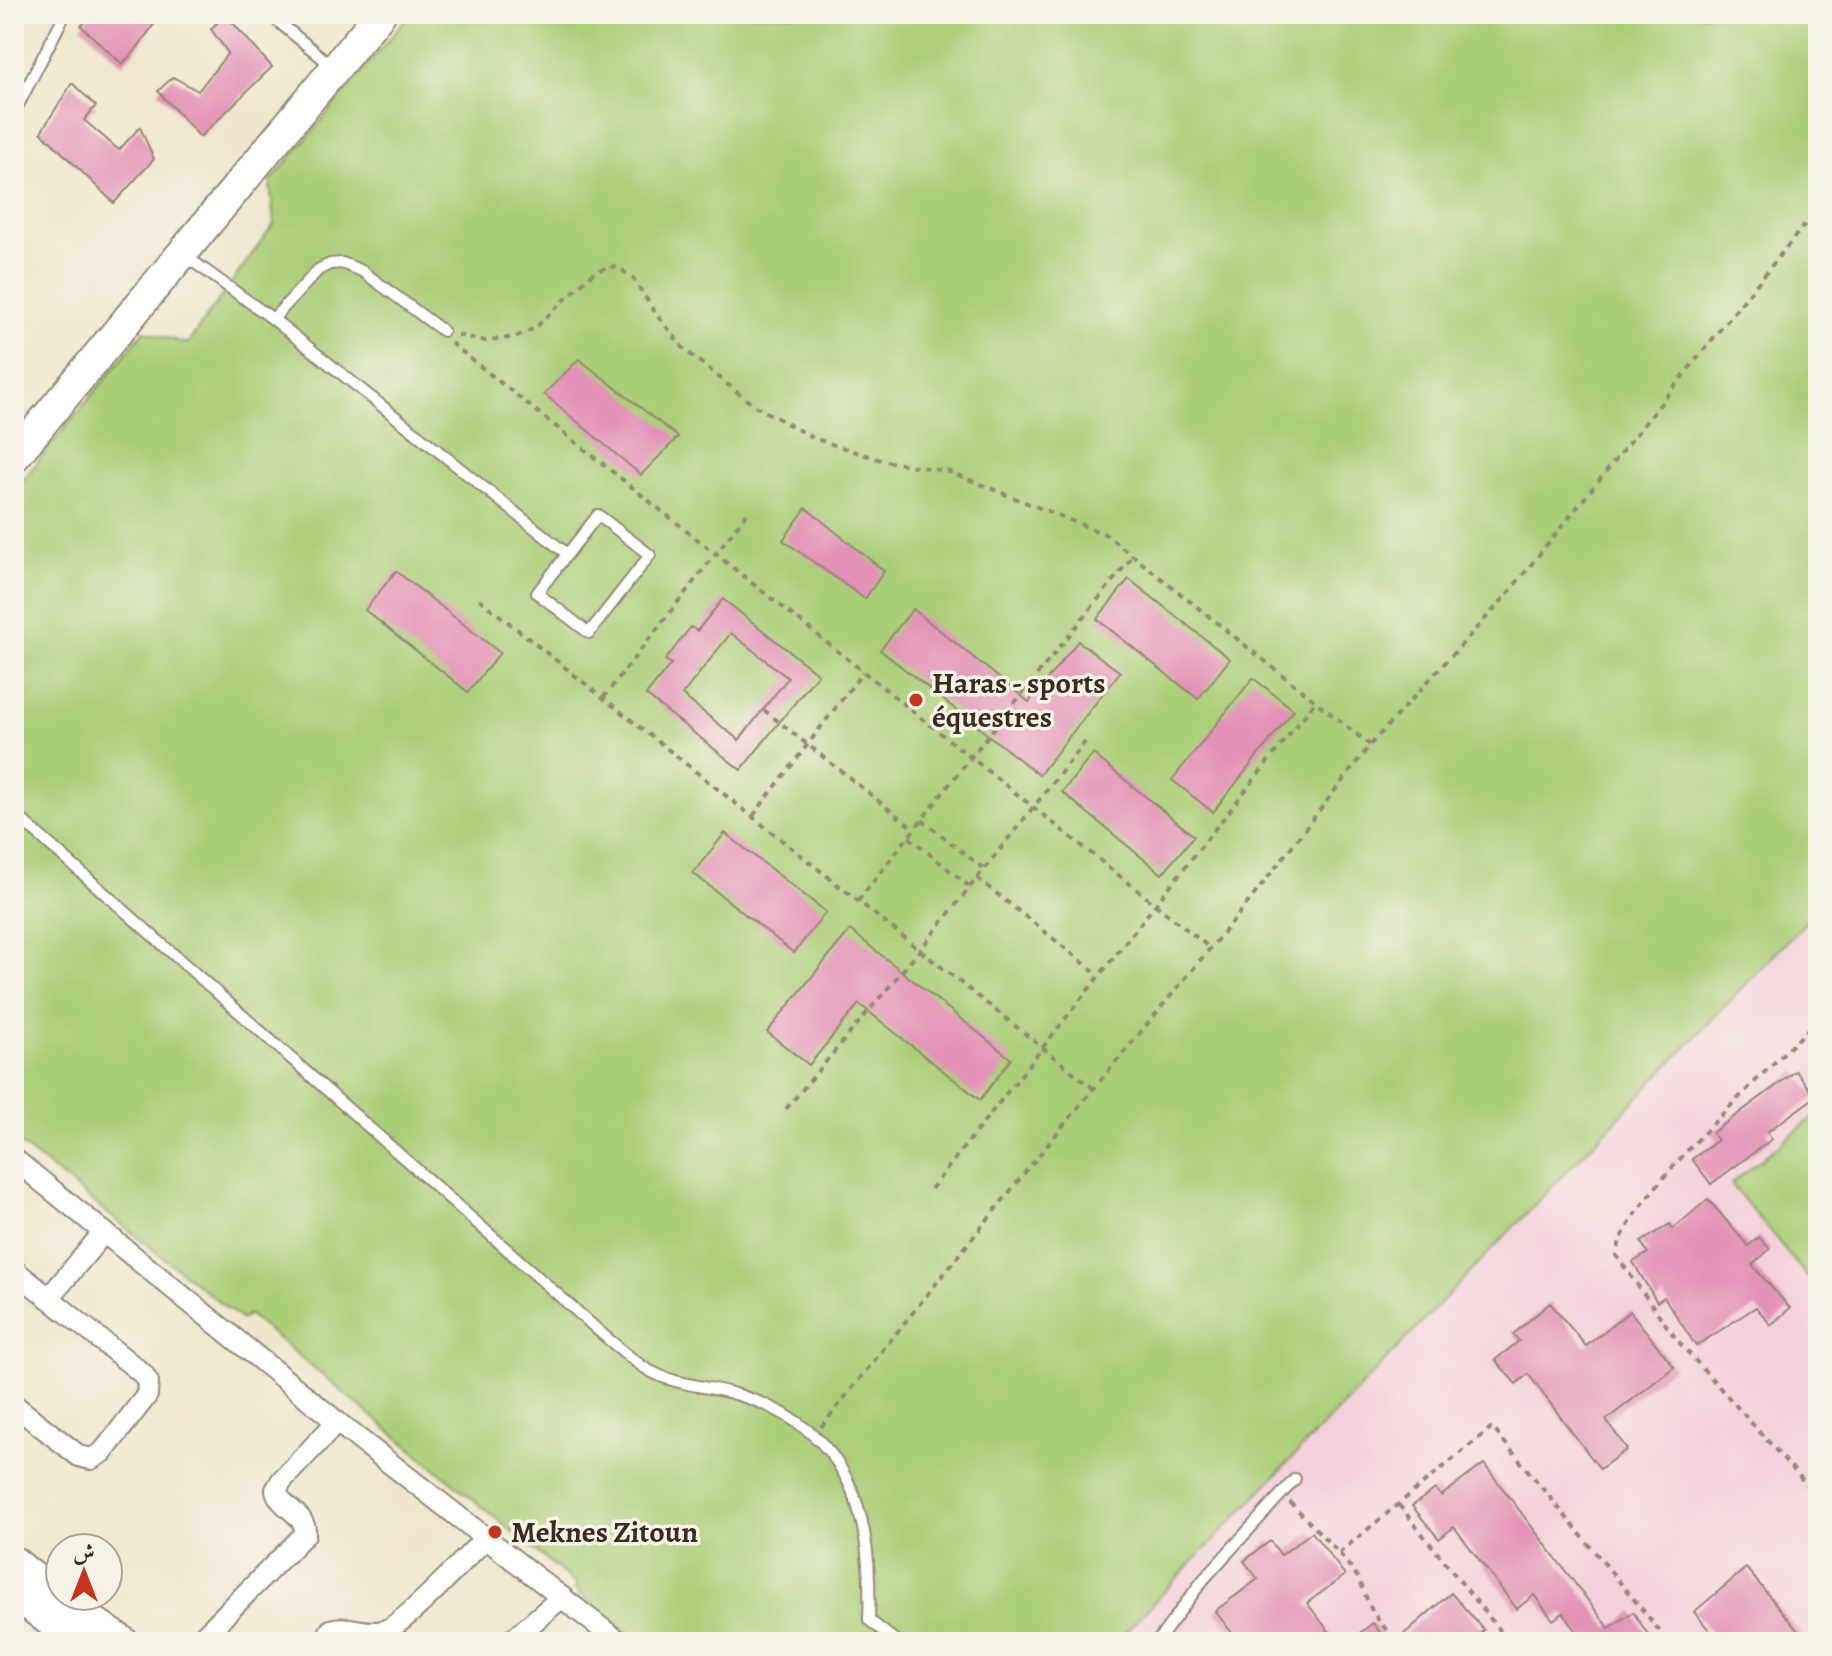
<svg xmlns="http://www.w3.org/2000/svg" width="1832" height="1656" font-family="Alegreya,Amiri,serif">
	<style>
		.built { fill: #f4cfdc }
		.green { fill: #aace77; stroke: #727c4a; stroke-width: 2 }
		.building { fill: #e391b6; fill-rule: evenodd }
		.lines { fill: none; stroke-linecap: round; stroke-linejoin: round }
		.lane-casing { stroke: #958876; stroke-width: 14 }
		.street-casing { stroke: #958876; stroke-width: 24 }
		.secondary-casing { stroke: #958876; stroke-width: 34 }
		.path { stroke: #958876; stroke-width: 4; stroke-dasharray: 6 6; stroke-linecap: butt }
		.lane { stroke: #fff; stroke-width: 10 }
		.street { stroke: #fff; stroke-width: 20 }
		.secondary { stroke: #fff; stroke-width: 30 }
		.poi-dot { fill: #c8321e; stroke: #f7f3e8; stroke-width: 3 }
		.labels { text-anchor: middle; dominant-baseline: central; stroke-width: 7; stroke-linejoin: round; paint-order: stroke }
		.poi-label { font-size: 30px; font-weight: bold; fill: #3b2a1e; stroke: #f7f3e8; text-anchor: start }
	</style>
	<rect width="100%" height="100%" fill="#f7f3e8"/>
	<filter id="ink" filterUnits="userSpaceOnUse"><feTurbulence type="fractalNoise" baseFrequency=".0125" numOctaves="2"/><feDisplacementMap in="SourceGraphic" scale="16" xChannelSelector="R" yChannelSelector="G"/><feConvolveMatrix kernelMatrix="1 2 1 2 8 2 1 2 1" color-interpolation-filters="sRGB"/></filter>
	<filter id="wash" filterUnits="userSpaceOnUse"><feTurbulence type="fractalNoise" baseFrequency=".006" numOctaves="4" result="noise"/><feDisplacementMap in="SourceGraphic" scale="32" xChannelSelector="R" yChannelSelector="G"/><feGaussianBlur stdDeviation="1.8" result="paint"/><feColorMatrix in="noise" values="0 0 0 0 0 0 0 0 0 0 0 0 0 0 0 0 0 1.4 0 .05"/><feComposite in="paint" operator="in"/></filter>
	<g filter="url(#wash)">
		<rect width="100%" height="100%" fill="#efe7cd"/>
		<polygon class="built" points="1818,909 1818,1642 1116,1642"/>
		<g class="green">
			<polygon points="410,14 1818,14 1818,909 1116,1642 641,1642 574,1589 577,1585 248,1314 242,1320 14,1139 14,491 144,331 187,344 274,224 270,182"/>
			<polygon points="1816,1115 1818,1284 1815,1286 1731,1184"/>
		</g>
		<g id="blocks">
			<g class="building">
				<polygon points="92,14 161,14 135,51 122,64 81,26"/>
				<polygon points="225,14 272,67 200,137 158,91 173,77 198,91 228,53 211,29"/>
				<polygon points="72,83 96,106 84,120 119,150 140,127 154,159 114,203 41,132"/>
				<polygon points="579,359 678,437 641,475 544,394"/>
				<polygon points="806,508 884,571 865,599 783,540"/>
				<polygon points="396,571 500,653 468,692 365,610"/>
				<polygon points="1129,579 1230,659 1198,699 1097,619"/>
				<path d="M723,599L818,674L741,770L646,695L671,664L665,660L691,627L697,631ZM731,633L788,678L739,740L682,695Z"/>
				<polygon points="913,609 1029,702 1078,641 1120,672 1039,775 880,650"/>
				<polygon points="1253,678 1294,710 1213,812 1172,780"/>
				<polygon points="1093,754 1194,836 1162,874 1062,792"/>
				<polygon points="725,833 826,912 794,953 693,873"/>
				<polygon points="850,930 1011,1059 980,1100 859,1004 809,1065 767,1032"/>
				<polygon points="1796,1071 1815,1097 1767,1132 1772,1139 1711,1184 1692,1159 1718,1140 1712,1133"/>
				<polygon points="1708,1199 1748,1246 1759,1237 1770,1249 1752,1265 1790,1308 1771,1325 1756,1307 1696,1346 1664,1297 1657,1302 1633,1262 1648,1253 1641,1242 1670,1224 1673,1229"/>
				<polygon points="1550,1303 1586,1346 1630,1311 1674,1367 1606,1420 1627,1449 1600,1469 1528,1374 1516,1384 1495,1360 1519,1341 1513,1334"/>
				<polygon points="1484,1464 1609,1628 1633,1612 1653,1642 1584,1642 1563,1613 1553,1620 1534,1595 1517,1609 1454,1527 1439,1539 1412,1506 1435,1489 1441,1496"/>
				<polygon points="1312,1532 1345,1575 1307,1603 1337,1642 1300,1642 1293,1633 1281,1642 1239,1642 1215,1611 1258,1579 1244,1561 1270,1541 1281,1555"/>
				<polygon points="1746,1568 1807,1642 1719,1642 1694,1612"/>
				<polygon points="1451,1593 1484,1630 1470,1642 1395,1642"/>
				<polygon points="1373,1623 1387,1642 1348,1642"/>
			</g>
		</g>
	</g>
	<g filter="url(#ink)">
		<use href="#blocks" fill-opacity="0" stroke="#958876" stroke-width="2"/>
		<g class="lines">
			<defs>
				<g id="lane">
					<polyline points="269,14 332,66"/>
					<polyline points="14,113 65,14"/>
					<polyline points="184,255 273,319 567,554"/>
					<polyline points="273,319 318,270 330,264 342,263 362,271 443,331"/>
					<polygon points="598,515 650,555 589,633 537,593"/>
					<path d="M14,813L608,1339C622,1350 636,1364 652,1372C676,1385 708,1386 735,1394C850,1427 873,1511 869,1620L897,1642"/>
					<polyline points="1157,1642 1203,1580 1295,1479"/>
				</g>
				<g id="street">
					<polyline points="14,1159 337,1422 619,1642"/>
					<polyline points="14,1270 143,1374 148,1382 147,1395 103,1452 91,1459 79,1456 14,1405"/>
					<polyline points="49,1298 104,1232"/>
					<path d="M198,1642L305,1534C307,1514 280,1508 276,1490L282,1480L337,1422"/>
					<path d="M324,1642L331,1630C349,1624 368,1637 386,1630C406,1623 467,1556 486,1538"/>
					<polyline points="510,1642 562,1597"/>
				</g>
				<g id="secondary">
					<polyline points="14,457 380,14"/>
					<polyline points="14,1562 52,1593 123,1642"/>
					<polyline points="14,1593 77,1642"/>
				</g>
			</defs>
			<use href="#lane" class="lane-casing"/>
			<use href="#street" class="street-casing"/>
			<use href="#secondary" class="secondary-casing"/>
			<g class="path">
				<polyline points="457,335 486,341 516,337 535,328 593,273 610,266 619,268 633,278 656,314 685,350 752,404 813,438 884,461 950,472 1107,535 1370,745"/>
				<polyline points="451,343 1210,948"/>
				<polyline points="479,599 1093,1088"/>
				<polyline points="603,698 749,511"/>
				<polyline points="764,710 914,829"/>
				<polyline points="753,816 863,672"/>
				<polyline points="922,820 984,869"/>
				<polyline points="909,837 970,887"/>
				<polyline points="977,878 1099,975"/>
				<polyline points="858,901 971,757 1133,556"/>
				<path d="M1818,1019C1773,1067 1625,1198 1616,1255L1677,1340L1818,1497"/>
				<polyline points="786,1109 920,950 1085,742"/>
				<polyline points="931,1189 1316,701"/>
				<polyline points="821,1427 1048,1144 1251,899 1370,745 1505,597 1818,208"/>
				<polyline points="1290,1502 1339,1553 1357,1576 1373,1613 1396,1642"/>
				<polyline points="1399,1505 1509,1642"/>
				<polyline points="1339,1553 1492,1427 1669,1642"/>
				<polyline points="1489,1642 1501,1632"/>
			</g>
			<use href="#lane" class="lane"/>
			<use href="#street" class="street"/>
			<use href="#secondary" class="secondary"/>
		</g>
	</g>
	<g class="poi-dot">
		<circle cx="916" cy="700" r="8"/>
		<circle cx="495" cy="1532" r="8"/>
	</g>
	<g class="labels">
		<g class="poi-label">
			<text x="932" y="683">Haras - sports<tspan x="932" dy="34">équestres</tspan></text>
			<text x="511" y="1532">Meknes Zitoun</text>
		</g>
	</g>
	<rect width="1832" height="1656" fill="none" stroke="#f7f3e8" stroke-width="48"/>
	<g transform="translate(84 1572)"><circle r="38" fill="#f7f3e8" stroke="#aca397" stroke-width="2"/>
	<path d="M0-6L14 30L0 20L-14 30Z" fill="#c8321e"/>
	<text y="-12" font-size="22" font-weight="bold" text-anchor="middle" fill="#3b2a1e">ش</text>
	</g>
</svg>
